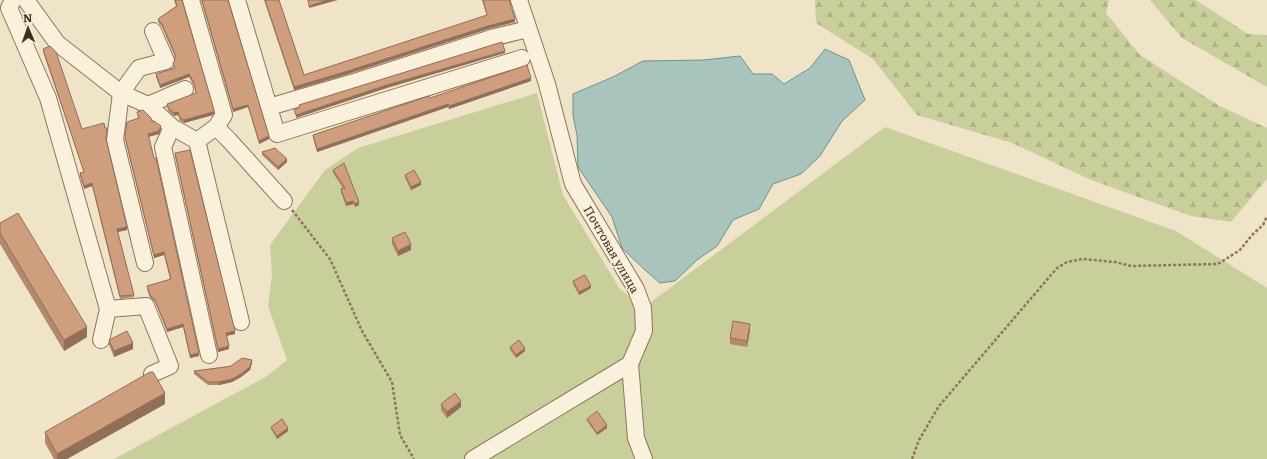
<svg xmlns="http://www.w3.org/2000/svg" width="1267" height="459" font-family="Literata,serif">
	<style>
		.forest { fill: url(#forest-firs) }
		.green { fill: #c9cf9b }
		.water { fill: #a9c4bc; stroke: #6f938a }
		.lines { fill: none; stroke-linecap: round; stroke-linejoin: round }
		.minor-casing { stroke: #8d765c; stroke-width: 18 }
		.path { stroke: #8d765c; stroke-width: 2.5; stroke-dasharray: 3 2; stroke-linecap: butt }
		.minor { stroke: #faf1dc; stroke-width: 16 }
		.wall { fill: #b2896c }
		.shaded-wall { fill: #916f58 }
		.building { fill: #cf9f7d; stroke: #916f58 }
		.labels { text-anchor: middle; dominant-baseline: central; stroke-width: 3.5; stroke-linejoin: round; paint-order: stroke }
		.street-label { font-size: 12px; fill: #3d2e20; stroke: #f7eed8 }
	</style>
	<defs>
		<pattern id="forest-firs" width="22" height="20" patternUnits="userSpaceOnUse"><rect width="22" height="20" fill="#c9cf9b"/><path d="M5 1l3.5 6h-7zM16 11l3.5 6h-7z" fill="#aeb285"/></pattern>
	</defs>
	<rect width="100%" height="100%" fill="#f0e4c8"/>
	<g class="forest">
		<polygon points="815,0 1109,0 1106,13 1140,55 1218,105 1267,128 1267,179 1231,222 1191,216 1091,180 1012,143 917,115 873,59 816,23"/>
		<polygon points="1150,0 1196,0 1248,34 1267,35 1267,87 1182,38"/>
	</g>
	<polygon class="green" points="537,93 563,195 620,289 643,308 885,127 1176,231 1267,288 1267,459 114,459 267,376 287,360 268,306 272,275 270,245 325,170 358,148"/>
	<polygon class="water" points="825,49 849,60 865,100 842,121 820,156 801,174 773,184 759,209 733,220 717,246 697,260 675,281 660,283 645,270 622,248 612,217 578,167 577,135 573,116 573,94 613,77 643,61 704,60 740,56 753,74 772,74 784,84 810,68"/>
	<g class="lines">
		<defs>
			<g id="minor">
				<polyline points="13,0 9,8 48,98 108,309 146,306 170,366 152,374"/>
				<polyline points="26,0 57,43 121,93 148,105 172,127 197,141 216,127 229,140 284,201"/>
				<polyline points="191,0 224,115 216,127"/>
				<polyline points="237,0 277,134 522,58"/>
				<polyline points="148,105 185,89"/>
				<polyline points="269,107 351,83 491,38 528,29"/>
				<polyline points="172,127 163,147 209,355"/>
				<polyline points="197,141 241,322"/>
				<polyline points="145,263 115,140 121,93 139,68 166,61 153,31"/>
				<polyline points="101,340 108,309"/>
				<polyline points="630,364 636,438 644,459"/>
				<polyline points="473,459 630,364 644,331 643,308 636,289 573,184 547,84 519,0"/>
			</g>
		</defs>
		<use href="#minor" class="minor-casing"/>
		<g class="path">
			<polyline points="292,210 330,259 362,331 392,382 400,435 414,459"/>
			<polyline points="912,459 919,440 939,406 1057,268 1067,262 1083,259 1115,262 1131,266 1218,264 1240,250 1252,235 1263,225 1267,216"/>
		</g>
		<use href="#minor" class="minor"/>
	</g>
	<g class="wall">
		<polygon points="174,0 182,0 214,113 213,115 184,123 180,121 178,115 174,116 169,112 167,107 167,104 196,93 194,86 189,77 160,88 156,77 156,74 174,68 173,64 175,60 175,57 162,27 158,22 158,19 176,6"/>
		<polygon points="201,0 228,0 269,139 259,144 248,107 233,112"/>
		<polygon points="264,0 279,0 304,75 487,16 482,0 509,0 515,22 488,29 348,74 294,90"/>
		<polygon points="43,49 82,129 106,140 127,230 118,232 134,295 134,297 120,299 92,186 84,189 80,176 80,173 84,172 43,52"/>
		<polygon points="531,81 449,109 448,107 317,152 313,138 313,135 430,98"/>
		<polygon points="137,112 152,122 161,129 159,134 148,137 199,356 190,358 183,327 167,332 155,302 150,298 147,289 147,286 170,279 164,255 154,258 125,139 125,137 138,119"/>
		<polygon points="262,152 287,162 278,170 262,155"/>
		<polygon points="175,153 235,334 226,336 229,349 218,352 175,156"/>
		<polygon points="333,170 359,205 355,207 353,204 346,206 341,192 341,189 343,188 333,173"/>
		<polygon points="405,175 421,185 411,190 405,178"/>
		<polygon points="0,223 87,337 64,351 0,244"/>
		<polygon points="392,238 411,250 398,256 392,244"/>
		<polygon points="573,281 591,288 579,295 573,284"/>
		<polygon points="750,330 747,347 730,344 730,338"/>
		<polygon points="109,340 133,349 114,357 109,345"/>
		<polygon points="510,347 525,351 516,358 510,350"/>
		<polygon points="252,363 250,370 241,377 232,382 219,385 208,385 194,374 194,371"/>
		<polygon points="165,404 67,459 54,459 45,443 45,432"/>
		<polygon points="441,404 461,407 447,418 441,410"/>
		<polygon points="587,419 607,428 597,435 587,421"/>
		<polygon points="271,427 288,431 277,439 271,429"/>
	</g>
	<g class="shaded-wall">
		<polygon points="328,0 338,0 309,8 309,6"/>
		<polygon points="515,19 515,22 488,29 348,74 294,90 294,87 488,26"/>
		<polygon points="505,51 505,53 387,88 296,118 296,115 387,85"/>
		<polygon points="189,74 189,77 160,88 160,85"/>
		<polygon points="531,78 531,81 449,109 449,106"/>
		<polygon points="448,104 448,107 317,152 317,149"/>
		<polygon points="248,105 248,107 233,112 233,109"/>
		<polygon points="214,110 214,113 213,115 184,123 184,120"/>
		<polygon points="178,112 178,115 174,116 174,113"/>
		<polygon points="161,126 161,129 159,134 148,137 148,134"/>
		<polygon points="269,136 269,139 259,144 259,141"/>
		<polygon points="287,159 287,162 278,170 278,167"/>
		<polygon points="421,182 421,185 411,190 411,187"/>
		<polygon points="92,183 92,186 84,189 84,186"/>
		<polygon points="353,201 353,204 346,206 346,203"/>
		<polygon points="359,202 359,205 355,207 355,204"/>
		<polygon points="127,227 127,230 117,232 117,229"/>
		<polygon points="411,244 411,250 398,256 398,251"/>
		<polygon points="164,252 164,255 154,258 154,255"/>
		<polygon points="591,286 591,288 579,295 579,292"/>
		<polygon points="183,324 183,327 167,332 167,329"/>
		<polygon points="750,324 750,330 747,347 747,341"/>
		<polygon points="87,327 87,337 64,351 64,340"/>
		<polygon points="235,331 235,334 226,336 226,333"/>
		<polygon points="133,343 133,349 114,357 114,351"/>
		<polygon points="229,346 229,349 218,352 218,349"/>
		<polygon points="525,348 525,351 516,358 516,355"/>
		<polygon points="199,353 199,356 190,358 190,355"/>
		<polygon points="252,360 252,363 250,370 241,377 232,382 219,385 219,382"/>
		<polygon points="165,393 165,404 67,459 57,459 57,454"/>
		<polygon points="461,401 461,407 447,418 447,412"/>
		<polygon points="607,425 607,428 597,435 597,433"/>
		<polygon points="288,428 288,431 277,439 277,436"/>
	</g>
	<g class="building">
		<polygon points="175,0 182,0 214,110 213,112 184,120 180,118 178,112 174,113 169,109 167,104 196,93 194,83 189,74 160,85 156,74 175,68 173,64 175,59 175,54 162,24 158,19 177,6"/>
		<polygon points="202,0 228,0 269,136 259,141 248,105 233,109"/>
		<polygon points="265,0 279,0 304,75 487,15 483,0 509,0 515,19 488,26 348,71 294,87"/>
		<polygon points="308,0 328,0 309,6"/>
		<polygon points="502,42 505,51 387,85 296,115 294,110 300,107 299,105"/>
		<polygon points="50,46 56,52 82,129 104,123 105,128 107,128 106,139 127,227 117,229 134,295 120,296 92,183 84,186 80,173 84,172 43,49"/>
		<polygon points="527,65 531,78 449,106 448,104 317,149 313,135 429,96 430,98"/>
		<polygon points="143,110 151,118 152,122 154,121 161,126 159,131 148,134 154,158 156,158 199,353 190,355 183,324 167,329 155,300 150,295 147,286 171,279 164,252 154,255 125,137 127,122 139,118 137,112"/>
		<polygon points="275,148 287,159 278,167 262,152"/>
		<polygon points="190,150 235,331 226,333 229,346 218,349 175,153"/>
		<polygon points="344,163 359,202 355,204 353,201 346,203 341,189 345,188 333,170"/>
		<polygon points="414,170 421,182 411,187 405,175"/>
		<polygon points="18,213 87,327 64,340 0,233 0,223"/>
		<polygon points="405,232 411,244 398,251 392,238"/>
		<polygon points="585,275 591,286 579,292 573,281"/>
		<polygon points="733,321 750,324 747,341 730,338"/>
		<polygon points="127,331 133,343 114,351 109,340"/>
		<polygon points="519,340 525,348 516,355 510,347"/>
		<polygon points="242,358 252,360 250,367 241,374 232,379 219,382 208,382 194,371 226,367 231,366"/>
		<polygon points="150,372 153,372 165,393 57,454 45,432"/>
		<polygon points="455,393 461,401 447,412 441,404"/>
		<polygon points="597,411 607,425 597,433 587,419"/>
		<polygon points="282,419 288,428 277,436 271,427"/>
	</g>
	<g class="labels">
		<g class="street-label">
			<text transform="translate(612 249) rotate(60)">Почтовая улица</text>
		</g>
	</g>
	<g transform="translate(28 28) rotate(358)" stroke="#f7eed8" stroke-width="3" paint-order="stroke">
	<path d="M0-3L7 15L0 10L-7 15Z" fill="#3d2e20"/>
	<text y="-6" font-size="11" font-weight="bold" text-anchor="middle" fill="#3d2e20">N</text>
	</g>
</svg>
